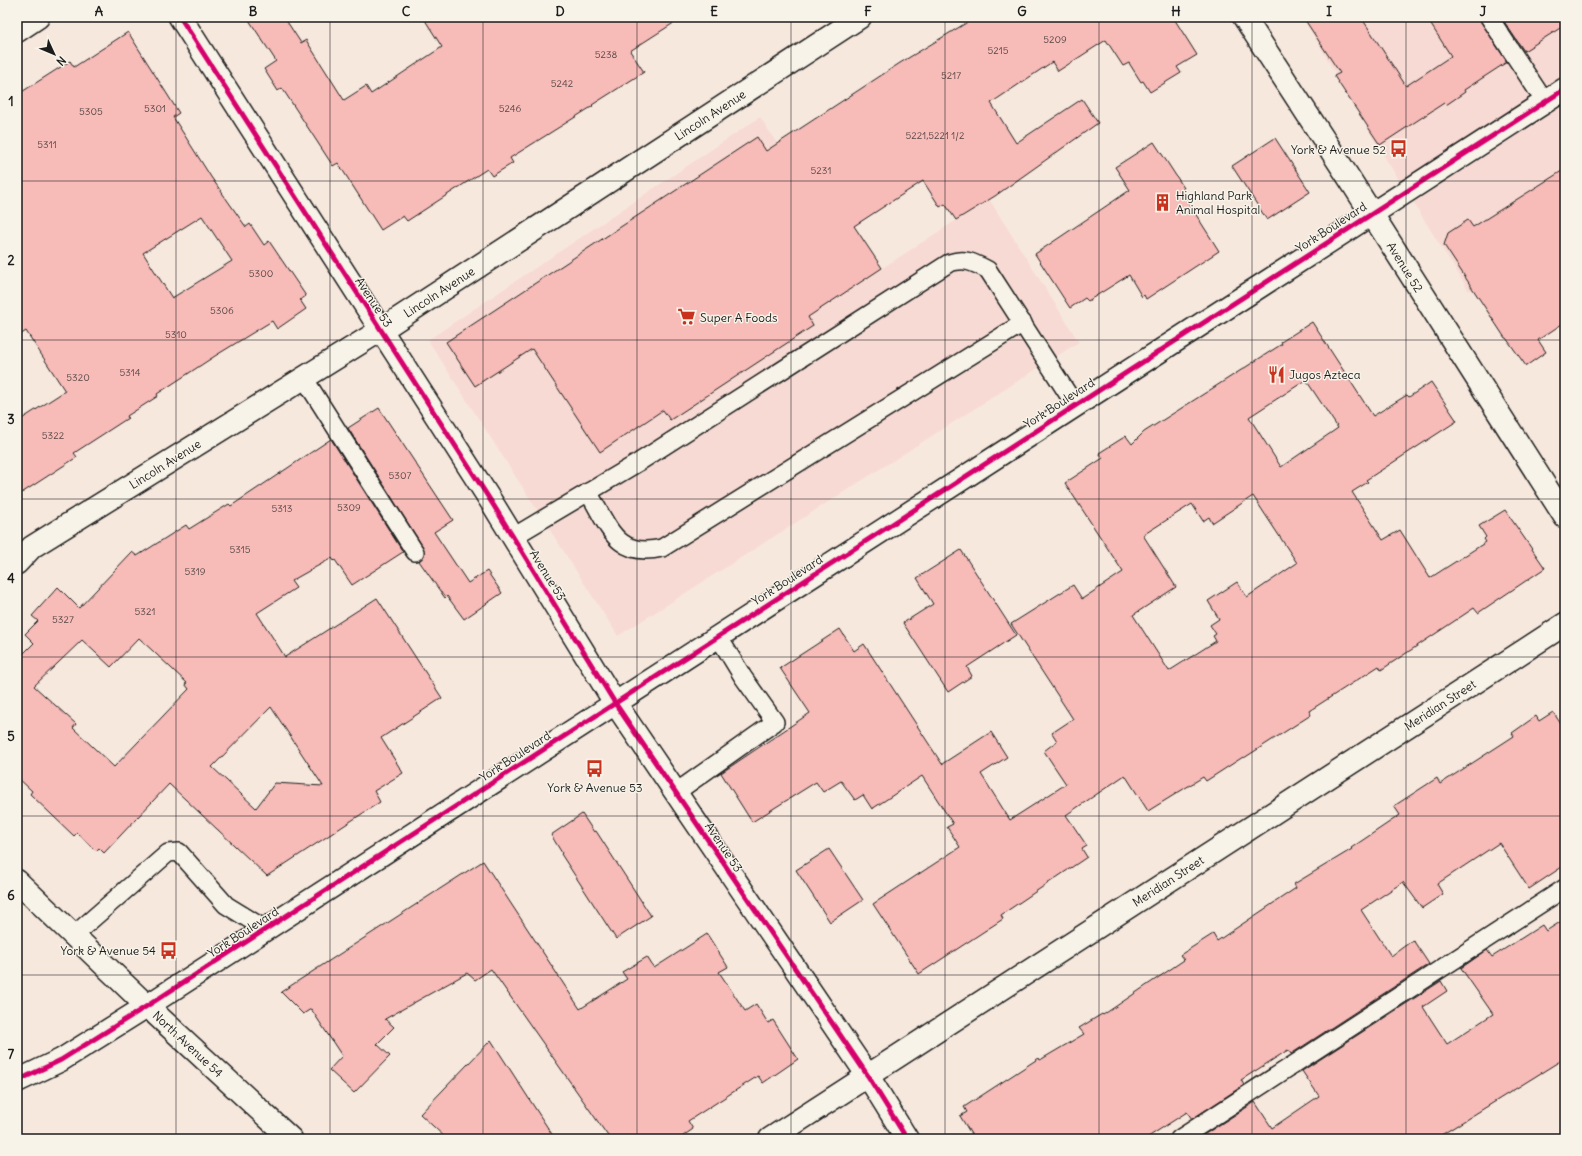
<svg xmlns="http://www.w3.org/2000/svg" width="1582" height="1156" font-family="Delius,sans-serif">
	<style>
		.built { fill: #f7dad3 }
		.building { fill: #f7bbb8; stroke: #1c1c1c; fill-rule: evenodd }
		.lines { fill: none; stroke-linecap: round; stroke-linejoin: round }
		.lane-casing { stroke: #1c1c1c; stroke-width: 20 }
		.street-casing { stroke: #1c1c1c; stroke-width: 25 }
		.secondary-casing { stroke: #1c1c1c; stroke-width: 25 }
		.lane { stroke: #f7f3e8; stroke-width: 17 }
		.street { stroke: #f7f3e8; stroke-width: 22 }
		.secondary { stroke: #f7f3e8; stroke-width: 22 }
		.cycleway-casing { stroke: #f7f3e8; stroke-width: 8 }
		.cycleway { stroke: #d6006c; stroke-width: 5 }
		.grid { fill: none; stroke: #1c1c1c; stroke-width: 1; stroke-opacity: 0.55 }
		.labels { text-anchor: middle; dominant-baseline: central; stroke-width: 3; stroke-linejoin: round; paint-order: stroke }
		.number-label { font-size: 10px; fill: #534443 }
		.street-label { font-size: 12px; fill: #1c1c1c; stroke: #f7f3e8 }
		.poi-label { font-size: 12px; fill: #1c1c1c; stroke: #f7f3e8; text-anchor: start }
		.neatline { fill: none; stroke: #1c1c1c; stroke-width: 1.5 }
		.grid-label { font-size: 13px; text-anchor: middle; font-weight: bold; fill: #1c1c1c }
	</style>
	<rect width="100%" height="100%" fill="#f7e8de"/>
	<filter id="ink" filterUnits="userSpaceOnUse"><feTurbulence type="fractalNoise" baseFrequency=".025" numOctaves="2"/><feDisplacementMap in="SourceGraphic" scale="8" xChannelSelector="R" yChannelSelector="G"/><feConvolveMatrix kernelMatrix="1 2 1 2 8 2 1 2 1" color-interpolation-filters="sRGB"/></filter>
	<g filter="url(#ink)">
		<g class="built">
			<polygon points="1303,17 1565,17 1565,228 1469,291 1377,145"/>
			<polygon points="760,117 864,280 989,199 1079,342 618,636 428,340"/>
		</g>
		<g class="building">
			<polygon points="247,17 284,17 301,43 306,40 344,100 366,86 371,94 442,47 423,17 683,17 630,51 644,72 592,105 593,106 510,158 513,163 492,176 487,169 407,221 403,216 381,230 338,163 333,166 282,88 278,91 264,69 276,61"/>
			<polygon points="976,17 1173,17 1197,55 1177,67 1181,73 1150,92 1143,81 1141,82 1129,63 1123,66 1106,40 1058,71 1052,62 991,103 1016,143 1082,99 1098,123 995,196 956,220 945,204 940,207 923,181 854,226 882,268 808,317 813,326 670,420 663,410 600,452 532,349 475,386 446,342 757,137 766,151 900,63"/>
			<polygon points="1303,17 1361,17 1406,86 1451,56 1426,17 1479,17 1481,22 1507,62 1464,90 1465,92 1446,105 1444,103 1380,145 1334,76 1340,73"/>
			<polygon points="1501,17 1565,17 1565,25 1524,51"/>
			<path d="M128,32L179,113L173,117L211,177L246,227L250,224L264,245L269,241L306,296L300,300L306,309L277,329L272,321L215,356L157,394L158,396L127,416L128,418L74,453L77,457L17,496V422L65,391L26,331L17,337V95L70,61L74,67ZM202,216L232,261L172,298L143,253Z"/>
			<polygon points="1275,138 1310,192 1267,220 1232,166"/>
			<polygon points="1154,142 1184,188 1181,191 1219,251 1146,299 1144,295 1142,297 1129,275 1088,301 1085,298 1070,308 1035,254 1130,190 1115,167"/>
			<polygon points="1565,169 1565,322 1538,340 1546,352 1526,366 1506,338 1505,338 1444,245 1448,233 1468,220 1473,227"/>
			<path d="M1312,322L1373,416L1407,395L1409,397L1431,382L1457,421L1366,480L1368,482L1352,492L1383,540L1400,530L1430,578L1486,542L1484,539L1486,537L1479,526L1505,510L1545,568L1478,613L1474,608L1381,670L1379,666L1309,711L1311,715L1244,758L1243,757L1206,781L1203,777L1148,811L1125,775L1066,815L1087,846L1082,849L1087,857L1001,915L1003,919L919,974L873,904L960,847L947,827L953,824L922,776L872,809L863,795L855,800L841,781L823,792L816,782L752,822L721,773L810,713L780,668L840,629L854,651L864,644L942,764L991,732L1007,757L981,774L1010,820L1066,784L1044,751L1057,741L1052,733L1073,719L1011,624L1073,585L1082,599L1123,572L1065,483L1103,458L1099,453L1126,436L1132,444L1144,432L1282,344L1281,342ZM1306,380L1338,428L1281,467L1249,417ZM1253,496L1297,563L1247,597L1237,582L1208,601L1219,619L1210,625L1216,634L1213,636L1216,641L1169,671L1133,615L1176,587L1143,535L1192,504L1203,521L1209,517L1212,523Z"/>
			<polygon points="379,408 453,520 434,532 468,583 487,571 502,593 464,619 447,596 445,598 419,561 424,556 423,547 348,428"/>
			<path d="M331,439L403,552L352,585L335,560L334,561L332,558L291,581L296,588L257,613L285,657L377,598L442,698L381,738L403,773L374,791L380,802L267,876L169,784L104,853L99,848L96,851L77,833L74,836L30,794L32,791L17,777V660L34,643L25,634L38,621L32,616L58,587L79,608L132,552L137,556L186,525L189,529L229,504L231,506ZM139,638L187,683L185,684L189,689L114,767L73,728L76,724L34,686L82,640L111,667ZM271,707L323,786L275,783L256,808L212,767Z"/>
			<polygon points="961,550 1016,635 967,667 972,676 948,692 903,623 933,604 917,578"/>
			<polygon points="1553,712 1565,730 1565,865 1529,889 1499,843 1437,884 1443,894 1422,908 1403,882 1361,910 1391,956 1413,940 1429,964 1291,1054 1288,1050 1241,1080 1244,1085 1192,1119 1187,1112 1145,1139 974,1139 960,1116 967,1112 964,1107 1039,1058 1040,1060 1084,1034 1079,1028 1102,1014 1103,1015 1184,960 1180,955 1213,934 1217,941 1296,888 1294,884 1352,849 1351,848 1400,815 1394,806 1437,778 1440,784 1514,736 1512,733 1536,716 1539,721"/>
			<polygon points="582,814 594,832 596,831 651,916 616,939 561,854 562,853 551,835"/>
			<polygon points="829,849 863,900 830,922 796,870"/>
			<polygon points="483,861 580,1009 627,979 622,972 647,957 654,968 707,934 728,967 719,972 745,1011 756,1004 768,1023 773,1020 798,1059 763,1083 758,1076 688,1121 693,1129 679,1139 610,1139 491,969 475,980 467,973 385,1019 394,1027 377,1044 390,1056 354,1093 329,1070 342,1056 311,1009 303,1014 281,992"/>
			<polygon points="1565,919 1565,1058 1435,1139 1205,1139 1202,1136 1255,1102 1272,1128 1319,1096 1302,1071 1441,981 1447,991 1423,1007 1447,1044 1493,1014 1461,968 1487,950 1492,957 1542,925 1546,931"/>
			<polygon points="491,1040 555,1139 447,1139 420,1114"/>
		</g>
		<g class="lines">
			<defs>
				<g id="lane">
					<polyline points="1489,17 1545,102"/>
					<polyline points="304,378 415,552"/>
					<path d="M588,492C609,526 616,559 662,548L1023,323"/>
					<path d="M513,537L639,462L949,263C965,258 973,262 988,270L1075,405"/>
					<polyline points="675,793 775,722 743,677 718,636"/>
					<polyline points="74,935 168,853 179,852 226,905 265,929"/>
					<polyline points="1179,1139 1565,888"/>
				</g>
				<g id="street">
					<polyline points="180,17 494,506 615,703 868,1076 907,1139"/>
					<polyline points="1244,17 1349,178 1565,517"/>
					<polyline points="17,31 38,17"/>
					<polyline points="17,563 32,547 381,330 860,17"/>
					<polyline points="147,1006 291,1139"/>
				</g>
				<g id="secondary">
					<polyline points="17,881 147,1006"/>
					<polyline points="17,1081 61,1060 147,1006 1565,89"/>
					<polyline points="770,1139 1565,624"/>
				</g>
			</defs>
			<use href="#lane" class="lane-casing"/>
			<use href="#street" class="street-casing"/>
			<use href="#secondary" class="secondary-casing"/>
			<use href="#lane" class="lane"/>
			<use href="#street" class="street"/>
			<use href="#secondary" class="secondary"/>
			<defs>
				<g id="cycleway">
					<polyline points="180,17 494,506 615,703 868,1076 907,1139"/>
					<polyline points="17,1081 61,1060 147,1006 1565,89"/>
				</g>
			</defs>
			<use href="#cycleway" class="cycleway-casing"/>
			<use href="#cycleway" class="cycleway"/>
		</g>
	</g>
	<path class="grid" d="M176,17V1139M330,17V1139M483,17V1139M637,17V1139M791,17V1139M945,17V1139M1099,17V1139M1252,17V1139M1406,17V1139M17,181H1565M17,340H1565M17,499H1565M17,657H1565M17,816H1565M17,975H1565"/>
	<defs>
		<symbol id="bus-bare" viewBox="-9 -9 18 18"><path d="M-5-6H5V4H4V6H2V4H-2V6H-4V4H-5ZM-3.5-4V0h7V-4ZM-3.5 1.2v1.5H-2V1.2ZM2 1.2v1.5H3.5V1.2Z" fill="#c8321e" stroke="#f7f3e8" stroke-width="2.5" paint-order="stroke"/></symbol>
		<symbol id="building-bare" viewBox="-9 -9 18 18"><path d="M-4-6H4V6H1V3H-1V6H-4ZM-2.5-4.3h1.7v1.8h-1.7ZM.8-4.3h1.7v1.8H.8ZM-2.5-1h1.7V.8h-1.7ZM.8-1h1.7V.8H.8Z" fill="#c8321e" stroke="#f7f3e8" stroke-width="2.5" paint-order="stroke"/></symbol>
		<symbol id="supermarket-bare" viewBox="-9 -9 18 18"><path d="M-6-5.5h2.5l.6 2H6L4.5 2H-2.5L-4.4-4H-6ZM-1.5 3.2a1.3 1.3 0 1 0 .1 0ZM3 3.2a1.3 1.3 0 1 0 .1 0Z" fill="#c8321e" stroke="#f7f3e8" stroke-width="2.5" paint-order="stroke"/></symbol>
		<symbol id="restaurant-bare" viewBox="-9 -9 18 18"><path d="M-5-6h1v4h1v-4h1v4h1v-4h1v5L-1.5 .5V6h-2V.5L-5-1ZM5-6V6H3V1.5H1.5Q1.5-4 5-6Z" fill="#c8321e" stroke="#f7f3e8" stroke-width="2.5" paint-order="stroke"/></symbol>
	</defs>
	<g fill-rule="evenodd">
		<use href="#bus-bare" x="1386" y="136" width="25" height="25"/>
		<use href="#building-bare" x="1150" y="190" width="25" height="25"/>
		<use href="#supermarket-bare" x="674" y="304" width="25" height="25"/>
		<use href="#restaurant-bare" x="1264" y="362" width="25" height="25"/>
		<use href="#bus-bare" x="582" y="756" width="25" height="25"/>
		<use href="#bus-bare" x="156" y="938" width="25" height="25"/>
	</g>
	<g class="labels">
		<g class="number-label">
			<text x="1055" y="39">5209</text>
			<text x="998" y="50">5215</text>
			<text x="606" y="54">5238</text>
			<text x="951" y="75">5217</text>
			<text x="562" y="83">5242</text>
			<text x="155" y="108">5301</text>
			<text x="510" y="108">5246</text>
			<text x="91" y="111">5305</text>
			<text x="935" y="135">5221,5221 1/2</text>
			<text x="47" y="144">5311</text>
			<text x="821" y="170">5231</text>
			<text x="261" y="273">5300</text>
			<text x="222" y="310">5306</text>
			<text x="176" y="334">5310</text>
			<text x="130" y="372">5314</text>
			<text x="78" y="377">5320</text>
			<text x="53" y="435">5322</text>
			<text x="400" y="475">5307</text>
			<text x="349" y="507">5309</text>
			<text x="282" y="508">5313</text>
			<text x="240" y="549">5315</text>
			<text x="195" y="571">5319</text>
			<text x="145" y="611">5321</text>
			<text x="63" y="619">5327</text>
		</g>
		<g class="street-label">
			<text transform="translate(710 115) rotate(-33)">Lincoln Avenue</text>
			<text transform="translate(1331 227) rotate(-33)">York Boulevard</text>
			<text transform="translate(1405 267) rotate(58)">Avenue 52</text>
			<text transform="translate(439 292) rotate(-33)">Lincoln Avenue</text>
			<text transform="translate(374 302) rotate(57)">Avenue 53</text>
			<text transform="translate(1059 403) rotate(-33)">York Boulevard</text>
			<text transform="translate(165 464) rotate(-32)">Lincoln Avenue</text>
			<text transform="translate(548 575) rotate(58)">Avenue 53</text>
			<text transform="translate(787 580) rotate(-33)">York Boulevard</text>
			<text transform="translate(1440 705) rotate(-33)">Meridian Street</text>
			<text transform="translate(515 756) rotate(-33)">York Boulevard</text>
			<text transform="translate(724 847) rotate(56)">Avenue 53</text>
			<text transform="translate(1168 881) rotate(-33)">Meridian Street</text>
			<text transform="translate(243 932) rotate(-33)">York Boulevard</text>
			<text transform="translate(188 1044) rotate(43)">North Avenue 54</text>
		</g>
		<g class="poi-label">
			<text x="1386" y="149" text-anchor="end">York &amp; Avenue 52</text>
			<text x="1176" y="195">Highland Park<tspan x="1176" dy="14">Animal Hospital</tspan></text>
			<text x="700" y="317">Super A Foods</text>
			<text x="1289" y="374">Jugos Azteca</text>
			<text x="595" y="787" text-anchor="middle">York &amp; Avenue 53</text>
			<text x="156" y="950" text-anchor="end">York &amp; Avenue 54</text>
		</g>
	</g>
	<rect width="1582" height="1156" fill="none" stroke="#f7f3e8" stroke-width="44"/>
	<g transform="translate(54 54) rotate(134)" stroke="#f7f3e8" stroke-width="3" paint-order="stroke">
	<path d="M0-3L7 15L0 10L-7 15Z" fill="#1c1c1c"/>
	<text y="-6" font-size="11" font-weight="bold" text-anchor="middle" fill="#1c1c1c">N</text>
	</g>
	<rect x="22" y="22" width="1538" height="1112" class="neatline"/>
	<g class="grid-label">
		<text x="99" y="16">A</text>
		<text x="253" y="16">B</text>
		<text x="406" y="16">C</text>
		<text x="560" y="16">D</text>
		<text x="714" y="16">E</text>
		<text x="868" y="16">F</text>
		<text x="1022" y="16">G</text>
		<text x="1176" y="16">H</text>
		<text x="1329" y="16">I</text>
		<text x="1483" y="16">J</text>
		<text x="11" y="106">1</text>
		<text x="11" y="265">2</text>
		<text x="11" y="424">3</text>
		<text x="11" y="583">4</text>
		<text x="11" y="741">5</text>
		<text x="11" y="900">6</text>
		<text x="11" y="1059">7</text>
	</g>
</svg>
